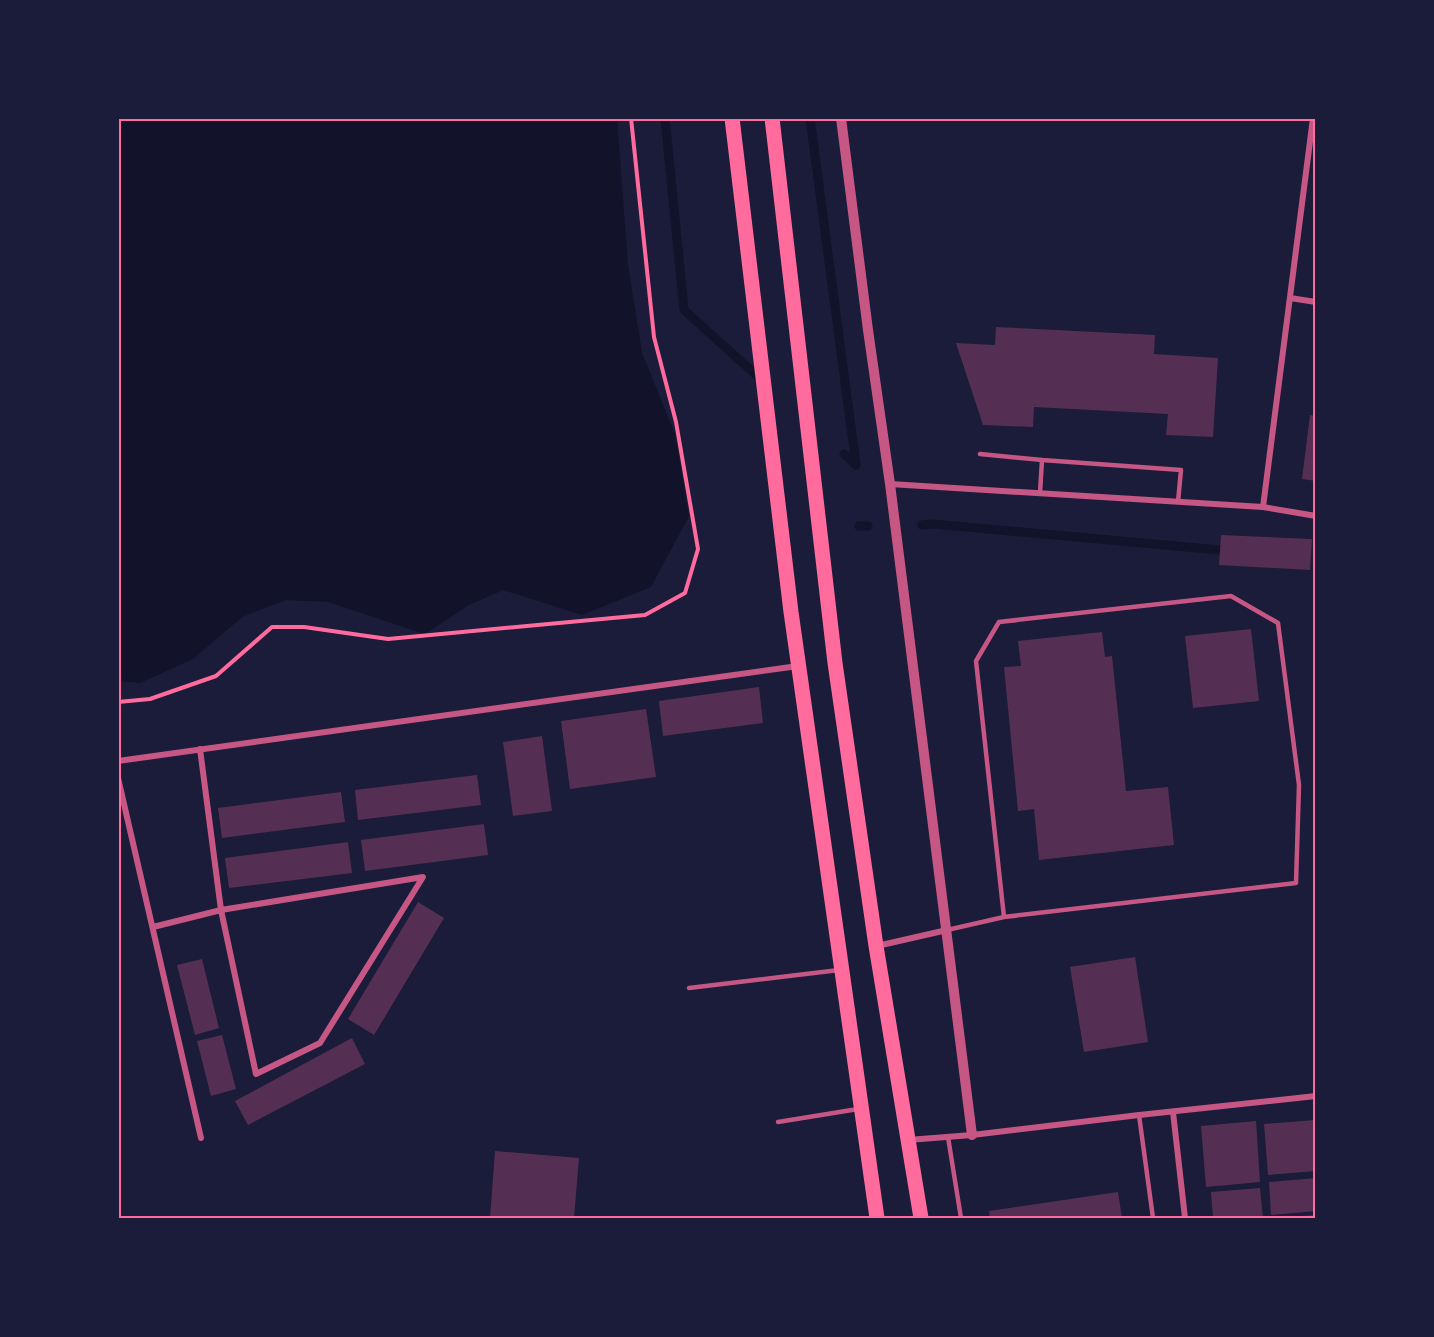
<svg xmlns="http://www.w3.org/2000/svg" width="1434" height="1337" font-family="'PT Sans Narrow',sans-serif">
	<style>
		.water { fill: #12122b }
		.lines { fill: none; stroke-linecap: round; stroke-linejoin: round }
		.stream { stroke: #12122b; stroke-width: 9 }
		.building { fill: #542f53 }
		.path { stroke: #ff6b9d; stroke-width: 4 }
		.service { stroke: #c65784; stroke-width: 4.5 }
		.minor { stroke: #c65784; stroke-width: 6 }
		.tertiary { stroke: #c65784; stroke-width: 10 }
		.primary { stroke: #ff6b9d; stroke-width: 15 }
		.neatline { fill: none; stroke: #ff6b9d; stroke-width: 2 }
	</style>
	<rect width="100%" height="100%" fill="#1b1b3a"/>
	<polygon class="water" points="118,119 617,119 628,265 642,353 675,434 689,516 651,587 582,615 503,590 469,605 425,634 328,602 286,600 242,617 193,659 140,683 119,681"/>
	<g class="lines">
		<g class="stream">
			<polyline points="665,118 684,310 764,382"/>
			<polyline points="810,118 856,465"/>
			<polyline points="844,454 856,465"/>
			<polyline points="922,525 933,524 1220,550"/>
			<polyline points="859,526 868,526"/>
		</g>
	</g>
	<g class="building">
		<polygon points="996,327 1155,335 1154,354 1218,358 1213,437 1166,435 1168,414 1034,407 1033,427 983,425 956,343 995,345"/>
		<polygon points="1310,415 1316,416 1316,481 1302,479"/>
		<polygon points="1221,535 1312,539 1310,570 1219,565"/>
		<polygon points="1251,629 1259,701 1193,708 1185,636"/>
		<polygon points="1102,632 1105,657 1112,656 1126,791 1168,787 1174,845 1039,860 1034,809 1018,811 1004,667 1021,666 1018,641"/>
		<polygon points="759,687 763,723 663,736 659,701"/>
		<polygon points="646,709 656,777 570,789 561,721"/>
		<polygon points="542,736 552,811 513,816 503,742"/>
		<polygon points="477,775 481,805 358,820 355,790"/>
		<polygon points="341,792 345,822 222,838 218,808"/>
		<polygon points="484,824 488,855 365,871 361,840"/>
		<polygon points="348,842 352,873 229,888 225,858"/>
		<polygon points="418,902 444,918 374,1035 348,1019"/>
		<polygon points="1135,957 1148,1042 1084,1052 1070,967"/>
		<polygon points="202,959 219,1028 195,1035 177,965"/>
		<polygon points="222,1035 236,1089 211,1096 197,1041"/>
		<polygon points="352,1038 365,1064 248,1125 235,1101"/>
		<polygon points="1316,1120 1316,1171 1268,1175 1264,1124"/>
		<polygon points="1256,1121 1260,1182 1206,1187 1201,1126"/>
		<polygon points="495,1151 579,1158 574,1218 490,1218"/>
		<polygon points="1316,1178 1316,1211 1271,1215 1269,1182"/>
		<polygon points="1260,1188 1263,1218 1213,1218 1211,1192"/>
		<polygon points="1118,1192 1122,1218 990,1218 989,1211"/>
		<polygon points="1316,1215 1316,1218 1288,1218 1288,1217"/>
	</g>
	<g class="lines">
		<polyline class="path" points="118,702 150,699 216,676 272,627 304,627 388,639 645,615 685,593 698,549 676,422 654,337 631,118"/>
		<g class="service">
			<polyline points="980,454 1042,460 1181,470 1178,502"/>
			<polyline points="1040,493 1042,460"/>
			<polyline points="947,930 1004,917 1296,883 1299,785 1278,623 1231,596 999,622 976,661 1004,917"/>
			<polyline points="689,988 839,970"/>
			<polyline points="1139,1115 1153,1218"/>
			<polyline points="778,1122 858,1109"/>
			<polyline points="948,1137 961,1218"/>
		</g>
		<g class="minor">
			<polyline points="1290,298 1316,302"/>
			<polyline points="890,484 1263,507 1316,516"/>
			<polyline points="1263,507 1313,118"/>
			<polyline points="118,761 798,666"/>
			<polyline points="118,778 201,1138"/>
			<polyline points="153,927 221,910 423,877 320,1043 256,1074 221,910 200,749"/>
			<polyline points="877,946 947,930"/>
			<polyline points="1173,1112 1185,1218"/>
			<polyline points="908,1140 972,1135 1139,1115 1316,1096"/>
		</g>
		<polyline class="tertiary" points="841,118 868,330 890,484 972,1135"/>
		<g class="primary">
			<polyline points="732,118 791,612 877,1218"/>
			<polyline points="772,118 835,663 876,946 921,1218"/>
		</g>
	</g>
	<rect width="1434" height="1337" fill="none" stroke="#1b1b3a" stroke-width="240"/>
	<rect x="120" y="120" width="1194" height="1097" class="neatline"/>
</svg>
